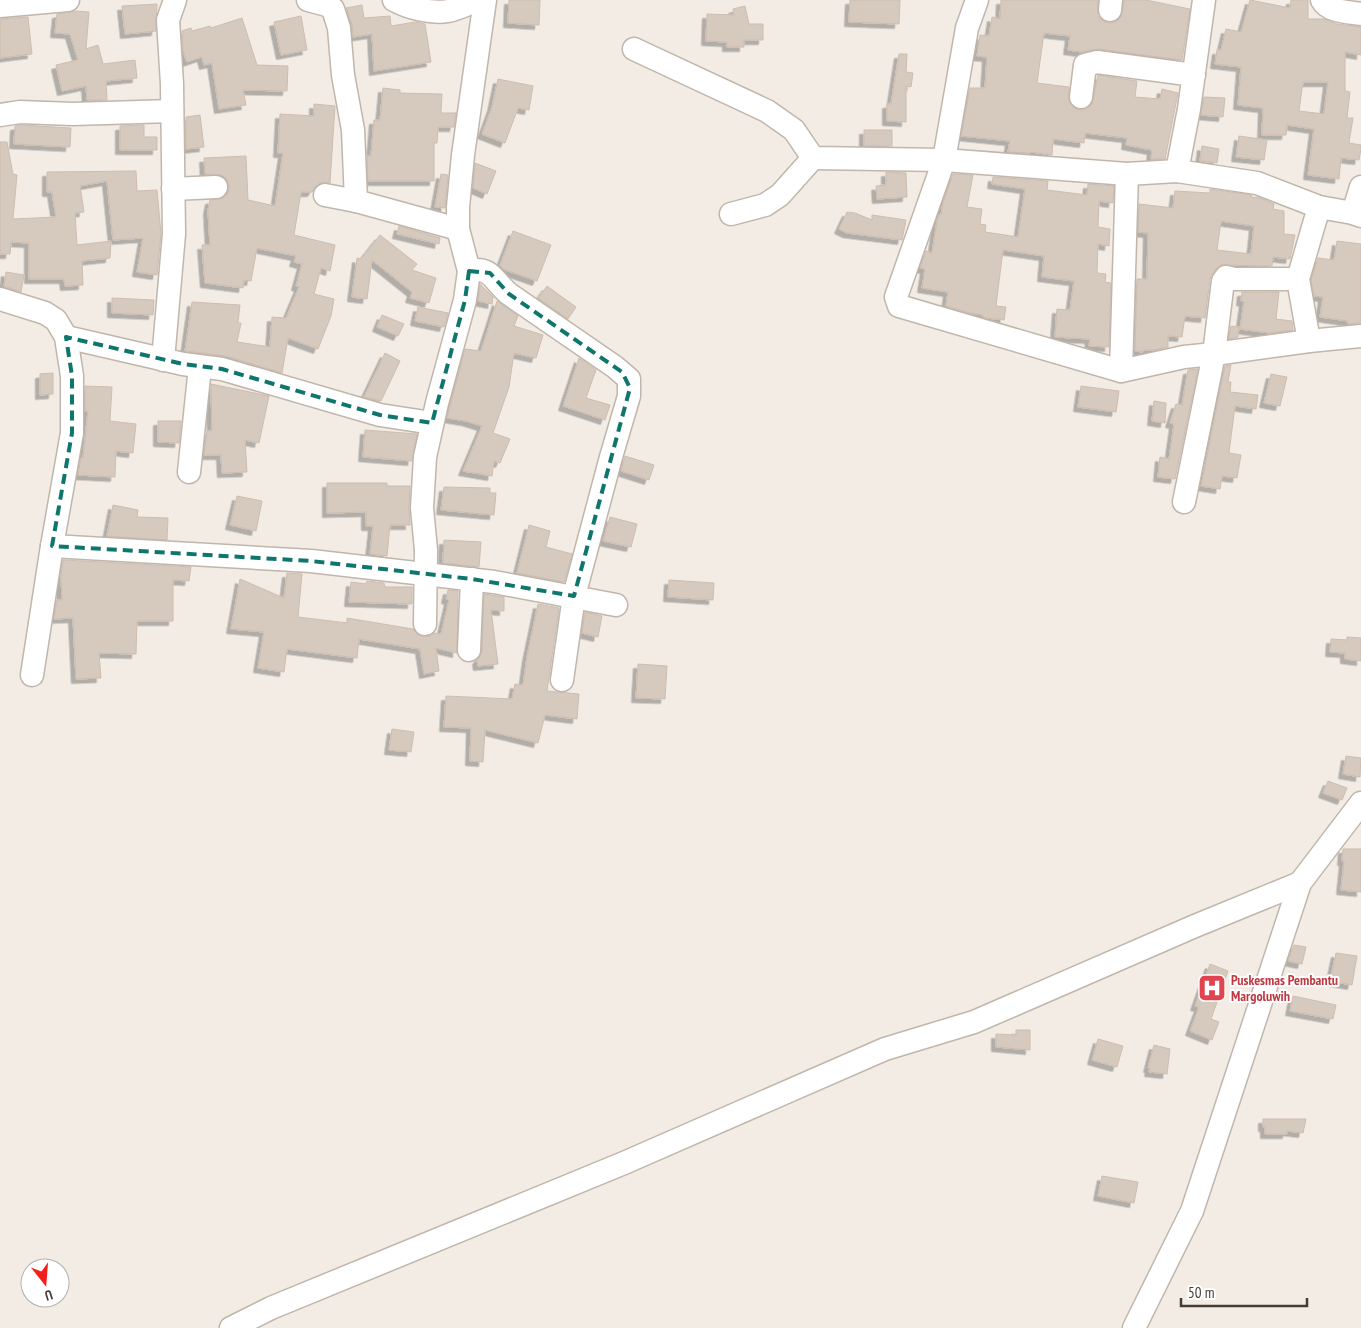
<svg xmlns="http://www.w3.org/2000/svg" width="1361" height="1328" font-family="'PT Sans Narrow',sans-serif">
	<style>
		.building { fill: #d6c9be; stroke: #cebdaf; fill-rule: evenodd; filter: url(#shadow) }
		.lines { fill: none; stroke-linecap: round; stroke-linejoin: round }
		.minor-casing { stroke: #c0b6ab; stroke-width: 25 }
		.minor { stroke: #fff; stroke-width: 22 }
		.marked { fill: none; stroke: #0f766e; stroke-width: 4; stroke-dasharray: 10 6; stroke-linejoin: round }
		.labels { text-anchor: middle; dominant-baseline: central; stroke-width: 4; stroke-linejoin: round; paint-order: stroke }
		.health-label { font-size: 14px; font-weight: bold; fill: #be3a42; stroke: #fff; text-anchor: start }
	</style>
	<defs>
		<filter id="shadow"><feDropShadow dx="-4.5" dy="4.5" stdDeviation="0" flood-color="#0004"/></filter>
	</defs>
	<rect width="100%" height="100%" fill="#f2ece5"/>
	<g class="building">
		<polygon points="509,0 540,0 539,25 508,23"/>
		<polygon points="850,0 900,0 899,24 849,22"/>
		<polygon points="1001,0 1098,0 1098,16 1103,21 1109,23 1116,22 1121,17 1124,0 1146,0 1190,9 1182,60 1099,49 1082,52 1068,50 1070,36 1044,33 1037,83 1069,87 1069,102 1074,108 1080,110 1086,109 1092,104 1098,75 1137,81 1135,97 1160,99 1162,89 1178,93 1165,159 1151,159 1152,150 1126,145 1127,138 1085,133 1084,143 1053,139 1052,155 1031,152 1030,153 1008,152 1010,141 961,136 970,88 985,88 987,57 977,56 980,35 989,36 992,17 1000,19"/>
		<path d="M1250,0L1290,8L1291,0H1308V19H1324L1337,24L1361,27V55L1345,52V91L1350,92L1347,118H1353L1349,143L1361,145V149L1359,160L1341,158L1339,179L1308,175L1314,129L1287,125L1286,135H1262L1263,108L1238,105L1241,67L1215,64L1217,50H1221L1226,29L1241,32ZM1303,82H1328L1324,114L1299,111Z"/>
		<polygon points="157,4 156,31 125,34 122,6"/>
		<polygon points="362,5 364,18 390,16 391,26 415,22 425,24 431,62 374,71 372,34 353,37 352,24 346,8"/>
		<polygon points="745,6 749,24 763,24 763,40 744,40 744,47 727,47 727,42 706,41 707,14 734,15 733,9"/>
		<polygon points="75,11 89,12 86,49 98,45 103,64 135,60 137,78 106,81 107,100 87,100 86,86 62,91 56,65 78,60 70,34 55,33 57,14"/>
		<polygon points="301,16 307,50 281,55 274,22"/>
		<polygon points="28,17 32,54 0,58 0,19"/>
		<polygon points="242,18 257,65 288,66 287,91 243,90 246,105 219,109 212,63 204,65 202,57 187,62 183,51 182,31 191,28 192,31 210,26 211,28"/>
		<polygon points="899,54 907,54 906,72 913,73 911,87 906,86 906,122 887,121 887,104 891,104"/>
		<polygon points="498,79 533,86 529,110 518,108 505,143 482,134 492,107"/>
		<polygon points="383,88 400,90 400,93 442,94 441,113 456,113 454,127 438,127 437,143 434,143 434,181 368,181 367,156 371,156 374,120 380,120"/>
		<polygon points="1204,97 1225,98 1223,117 1201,115"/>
		<polygon points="314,104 335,106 330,183 320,183 315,187 312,192 301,192 294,235 335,245 330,271 321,268 314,294 334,299 331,316 318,349 288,338 282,373 226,356 185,351 192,302 240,305 238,323 241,323 237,342 270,347 272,317 286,318 299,287 296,286 302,264 294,262 296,256 257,248 251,281 244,280 243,288 205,283 202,245 210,245 208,210 210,200 223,198 228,193 229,187 227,180 222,175 205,174 204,158 246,156 248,200 275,206 283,153 278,153 280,114 314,116"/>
		<polygon points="200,115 204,147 186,149 186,117"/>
		<polygon points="21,125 71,128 70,147 14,144 15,126"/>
		<polygon points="144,125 144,137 157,137 157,150 120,150 120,126"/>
		<rect x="864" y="130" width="28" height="16"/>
		<polygon points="1239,136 1267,140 1264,160 1236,157"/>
		<polygon points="0,142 7,142 13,174 17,175 13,219 56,217 52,192 47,192 47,172 136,171 137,191 157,190 161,234 157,275 137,272 143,238 113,240 107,181 80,186 84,212 75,213 77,245 111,241 110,258 82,261 83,285 65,286 64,279 29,279 29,243 11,242 10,254 0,254"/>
		<polygon points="1202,146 1219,149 1217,163 1200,161"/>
		<polygon points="475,163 496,171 487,194 473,188"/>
		<polygon points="886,172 906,173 907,197 877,199 876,186 886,185"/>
		<polygon points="441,174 448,175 445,208 435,207"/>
		<polygon points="953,174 973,175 967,207 982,209 980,224 986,225 985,232 1018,237 1025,189 992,184 993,177 1048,181 1047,190 1087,195 1088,184 1114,186 1113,203 1099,201 1098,227 1110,229 1109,246 1098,244 1097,273 1106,274 1105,282 1111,283 1109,347 1089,346 1090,339 1055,337 1057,309 1070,310 1074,281 1042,277 1044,256 1003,250 996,306 1006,307 1004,320 986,318 983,317 983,315 970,313 946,306 948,292 922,288 925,269 920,268 926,251 932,253 937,221 939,215 941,215 943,203"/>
		<path d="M1210,189L1252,195L1251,197L1260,198L1274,204L1273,209L1284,211V234L1295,235L1290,259L1273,257L1272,266L1221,265L1216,269L1210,279L1205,318L1185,316L1182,337L1168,336V347L1154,350H1143V352L1135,351L1137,279H1147L1148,233L1138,232L1139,204L1173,208L1175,191L1210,193ZM1221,221L1254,226L1251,254L1217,250Z"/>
		<polygon points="847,212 855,213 872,220 872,215 906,220 902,240 847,233 839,229"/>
		<polygon points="399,226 440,238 439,244 397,234"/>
		<polygon points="513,231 551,245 537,281 503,269 500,265"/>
		<polygon points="380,235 417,264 412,270 436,278 429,303 410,298 412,292 372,260 367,299 352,297 357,258 361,259"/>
		<polygon points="1337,241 1361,244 1361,323 1348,324 1348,321 1320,317 1323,297 1314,296 1311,280 1318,258 1334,260"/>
		<polygon points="6,272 24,275 21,292 4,286"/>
		<polygon points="480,284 493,297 492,304 478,301"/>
		<polygon points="547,286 576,307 568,319 538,298"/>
		<polygon points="1242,292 1279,292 1276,319 1292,321 1293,330 1270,333 1240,329 1244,302 1241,301"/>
		<polygon points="112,298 154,300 153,315 112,313"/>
		<polygon points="497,301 518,316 514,326 543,335 536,358 514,353 509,387 493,433 510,439 500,463 494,461 492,476 463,471 482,426 466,421 447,418 465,349 481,351"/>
		<polygon points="418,307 448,313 444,327 415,321"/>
		<polygon points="382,315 404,324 398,336 377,327"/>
		<polygon points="1231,326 1239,327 1238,337 1229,339"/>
		<polygon points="385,353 400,361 381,401 364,397"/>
		<polygon points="579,358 596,370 586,398 610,405 605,420 563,406"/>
		<polygon points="1231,365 1228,382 1231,382 1230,392 1258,395 1256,409 1235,406 1229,453 1241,455 1237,478 1222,476 1220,489 1201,486 1225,366"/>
		<polygon points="1198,369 1175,479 1158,477 1160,457 1169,459 1174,424 1170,423 1176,404 1182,405 1188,370"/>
		<polygon points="53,373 53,394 40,395 40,374"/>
		<polygon points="1271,374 1287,377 1280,406 1264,403"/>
		<polygon points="211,384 269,396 259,443 245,440 247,472 222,473 221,455 204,455 207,431 212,431"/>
		<polygon points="85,386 112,387 110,421 136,424 133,453 116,451 115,477 78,475 81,458 83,458 88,411 85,411"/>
		<polygon points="1081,386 1119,391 1116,412 1078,407"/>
		<polygon points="1154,401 1166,403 1165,423 1152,421"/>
		<polygon points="158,421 181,421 179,443 158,442"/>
		<polygon points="365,430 417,434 412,461 363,457"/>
		<polygon points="625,456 654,465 649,480 621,471"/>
		<polygon points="327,483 387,483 387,486 410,486 409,507 410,525 390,525 387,556 370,554 373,526 366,526 366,512 327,513"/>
		<polygon points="444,487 490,488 490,493 496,493 494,515 441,510"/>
		<polygon points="237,496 262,501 256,531 230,525"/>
		<polygon points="113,505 138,510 137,517 168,518 167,540 107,536"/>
		<polygon points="610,517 637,524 631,547 603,541"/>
		<polygon points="529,525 550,531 546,547 572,554 564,582 517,573"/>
		<polygon points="444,540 481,542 479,567 443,563"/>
		<polygon points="63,560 65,560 191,567 189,581 173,580 173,621 137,621 136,654 99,653 101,678 76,679 73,618 54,619 57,600 62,600 61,576"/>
		<polygon points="287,573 302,574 298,617 347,623 347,618 413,629 418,635 424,637 431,636 434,633 441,634 449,600 446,599 448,590 458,591 457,653 436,648 439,671 424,674 420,649 359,639 357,658 287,649 284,672 258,668 264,632 231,629 240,579 284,598"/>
		<polygon points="669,580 714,583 713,600 668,597"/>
		<polygon points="367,581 384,583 385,587 412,587 412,604 349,602 351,582 366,584"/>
		<polygon points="484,594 504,597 504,611 491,610 498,664 478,666 477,660 480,657 482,651"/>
		<polygon points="538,604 559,608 547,691 579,694 577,719 545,715 538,743 485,730 483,762 470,761 471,728 444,727 446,696 512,699 515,684 523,685 527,657"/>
		<polygon points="585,612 602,616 598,637 582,633"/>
		<polygon points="1347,637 1361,638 1361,661 1345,659 1345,653 1330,652 1331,639 1347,640"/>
		<polygon points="638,664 667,666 665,699 636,698"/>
		<polygon points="392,729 414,732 411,752 389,750"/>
		<polygon points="1346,756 1361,758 1360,777 1343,774"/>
		<polygon points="1328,781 1347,788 1342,800 1323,793"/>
		<polygon points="1343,849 1361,849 1361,892 1341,890 1344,861 1342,861"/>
		<polygon points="1294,945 1306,947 1302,964 1288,961"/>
		<polygon points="1336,953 1357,956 1352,985 1330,981"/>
		<polygon points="1210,964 1228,971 1211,1019 1219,1022 1212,1040 1190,1031 1199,1007 1195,1006"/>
		<polygon points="1293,996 1336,1005 1333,1019 1290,1011"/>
		<polygon points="1016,1030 1030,1030 1030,1050 996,1047 996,1034 1016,1035"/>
		<polygon points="1098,1039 1123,1046 1117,1067 1092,1060"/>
		<polygon points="1154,1045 1170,1049 1167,1074 1149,1072 1150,1068 1148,1068"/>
		<polygon points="1263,1119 1306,1119 1303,1133 1287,1131 1287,1134 1265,1134 1265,1127 1263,1127"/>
		<polygon points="1102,1176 1138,1182 1134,1203 1098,1196"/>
	</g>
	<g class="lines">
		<defs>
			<g id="minor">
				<polyline points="308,0 327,5 333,9 339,28 343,75 353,130 356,201 458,229"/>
				<path d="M394,0C408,8 432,14 448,11C458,9 468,4 477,0"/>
				<polyline points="977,0 967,28 944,160 896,297 899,306 1121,371 1184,357 1214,354 1309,341 1361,336"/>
				<path d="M1322,0C1328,12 1349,12 1361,14"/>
				<polyline points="0,6 68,0"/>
				<polyline points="1110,10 1111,0"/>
				<polyline points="634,49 767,111 794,130 813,158 944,160 1127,174 1177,171 1257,183 1319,207 1298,279 1309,341"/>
				<polyline points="1081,97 1085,65 1097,62 1194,75"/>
				<polyline points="0,115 20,112 73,114 172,111"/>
				<polyline points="1177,171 1189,109 1204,0"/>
				<polyline points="173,189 216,187"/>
				<polyline points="325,195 356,201"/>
				<polyline points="1319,207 1353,213 1361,216"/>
				<polyline points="1353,213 1361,187"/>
				<polyline points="731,214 765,205 780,195 813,158"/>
				<path d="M469,271C492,266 493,281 509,294L615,367L629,379V396L611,457L574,596L562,680"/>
				<polyline points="0,299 45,313 56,320 66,337 72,376 72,433 52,546 32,675"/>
				<polyline points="66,337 183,364 222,369 380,415 432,423"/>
				<polyline points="163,360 174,234 172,84 168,20 175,0"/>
				<polyline points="1121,371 1127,174"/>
				<polyline points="189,472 200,367"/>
				<polyline points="1184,502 1214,354 1223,281 1226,277 1234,279 1298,279"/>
				<polyline points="52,546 311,561 494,582 616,605"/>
				<polyline points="425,624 426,550 422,508 425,457 437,403 465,300 469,271 458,229 458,207 463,155 485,0"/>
				<polyline points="469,650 472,579"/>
				<polyline points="231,1328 271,1308 624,1163 885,1049 974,1022 1195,926 1300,883"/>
				<polyline points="1134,1328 1192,1211 1300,883 1361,803"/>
			</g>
		</defs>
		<use href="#minor" class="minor-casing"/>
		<use href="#minor" class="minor"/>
	</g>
	<path class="marked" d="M469,271L490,273L509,294L622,372L630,388L574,596L472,579L311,561L52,546L72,433V376L66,337L183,364L222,369L380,415L432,423L465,300Z"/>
	<defs>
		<symbol id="hospital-square" viewBox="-11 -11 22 22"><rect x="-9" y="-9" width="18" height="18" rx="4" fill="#e0444e" stroke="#fff"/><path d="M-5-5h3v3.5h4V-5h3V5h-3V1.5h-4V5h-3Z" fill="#fff"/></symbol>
	</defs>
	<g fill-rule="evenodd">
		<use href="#hospital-square" x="1196" y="972" width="32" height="32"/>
	</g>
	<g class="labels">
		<g class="health-label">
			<text x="1231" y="980">Puskesmas Pembantu<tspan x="1231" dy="16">Margoluwih</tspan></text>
		</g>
	</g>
	<g transform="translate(45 1283) rotate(163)"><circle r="24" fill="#ffffff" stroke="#b4b1ae"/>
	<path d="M0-4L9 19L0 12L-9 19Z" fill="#f21f1d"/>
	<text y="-8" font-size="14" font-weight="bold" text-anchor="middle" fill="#443c35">U</text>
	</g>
	<path d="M1181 1298v8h126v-8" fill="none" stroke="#443c35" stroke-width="2.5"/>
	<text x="1188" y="1298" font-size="15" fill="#443c35" stroke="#ffffff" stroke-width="4" paint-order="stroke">50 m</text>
</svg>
